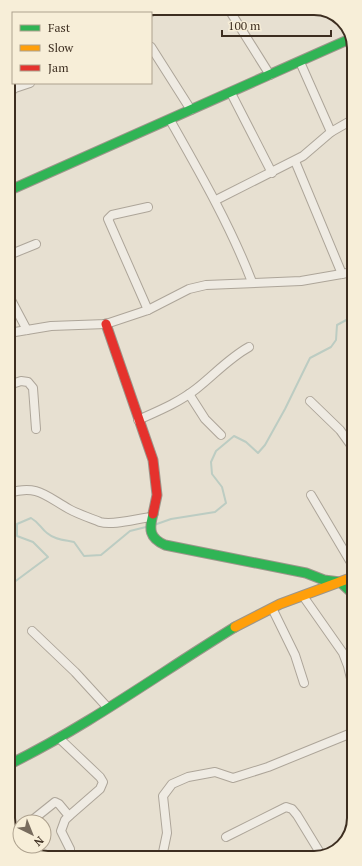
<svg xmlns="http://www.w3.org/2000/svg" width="362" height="866" font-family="'PT Serif',serif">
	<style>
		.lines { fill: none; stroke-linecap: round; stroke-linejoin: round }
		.stream { stroke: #bcccc2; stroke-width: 2 }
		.street-casing { stroke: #ada599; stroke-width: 10 }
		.fast-casing { stroke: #9c958a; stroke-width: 11 }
		.slow-casing { stroke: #9c958a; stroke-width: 11 }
		.jam-casing { stroke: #9c958a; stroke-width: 11 }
		.street { stroke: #efebe3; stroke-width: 8 }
		.fast { stroke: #30b455; stroke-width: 9 }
		.slow { stroke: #ff9f0a; stroke-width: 9 }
		.jam { stroke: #e5322d; stroke-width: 9 }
		.rim { fill: none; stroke: #3d2e20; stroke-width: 2 }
	</style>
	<rect width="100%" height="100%" fill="#e7e0d1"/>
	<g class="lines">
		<g class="stream">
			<polyline points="154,525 171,519 215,512 226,503 222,487 212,474 211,462 216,451 234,436 246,442 258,453 265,445 285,409 307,364 310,358 331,347 336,340 337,325 350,318 353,322"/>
			<path d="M9,583H13L48,557L33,542L17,536V524L31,518C40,523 41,529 47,533C55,540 65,540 74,542L84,556L101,555L130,531L146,527"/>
		</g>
		<defs>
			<g id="street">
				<polyline points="228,8 270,75"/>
				<polyline points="38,12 39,13"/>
				<polyline points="150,13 150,8"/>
				<polyline points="151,47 191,110"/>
				<polyline points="300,62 331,132"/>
				<polyline points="231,93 272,173"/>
				<polyline points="8,94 15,88 30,83"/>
				<path d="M170,120C200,173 230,225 252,282"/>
				<polyline points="295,161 342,274"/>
				<polyline points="216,200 303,156 331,132 352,120"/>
				<polyline points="148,207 112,215 108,219 148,310"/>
				<polyline points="9,255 36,244"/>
				<polyline points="9,296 27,330"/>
				<polyline points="9,333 51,326 106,324 148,310 189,289 206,285 301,281 353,272"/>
				<polyline points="9,385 21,381 28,382 33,388 36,429"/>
				<polyline points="189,394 205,419 221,435"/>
				<polyline points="310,401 340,430 353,448"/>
				<path d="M138,420C158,411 178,403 196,389C214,375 229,358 249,347"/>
				<path d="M9,493C37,484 46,496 69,509C78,514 90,518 100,522C113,526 139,518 152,517"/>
				<polyline points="311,495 353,566"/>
				<polyline points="303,596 343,653 348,666 354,691"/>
				<polyline points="272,608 295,655 304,683"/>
				<polyline points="32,631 75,672 108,708"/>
				<polyline points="60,739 100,777 103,782 100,789 69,816 65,820 61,831 70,849 70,858"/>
				<polyline points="30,822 55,802 59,804 69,816"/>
				<polyline points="12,834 20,829"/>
				<polyline points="226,837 286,807 292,809 297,815 322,856"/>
				<polyline points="324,856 338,848"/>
				<polyline points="162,857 167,833 163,796 172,784 188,777 215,772 233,778 268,767 354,732"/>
			</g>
			<g id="fast">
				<polyline points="8,191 352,38"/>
				<path d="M153,514C149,529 149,538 165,545L306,573L324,580L340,582L353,594"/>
				<path d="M10,764C89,725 160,673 235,627"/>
			</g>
			<polyline id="slow" points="235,627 280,604 353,577"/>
			<polyline id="jam" points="106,324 153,460 157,495 153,514"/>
		</defs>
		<use href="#street" class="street-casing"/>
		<use href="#fast" class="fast-casing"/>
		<use href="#slow" class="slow-casing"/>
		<use href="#jam" class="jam-casing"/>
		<use href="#street" class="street"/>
		<use href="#fast" class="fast"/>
		<use href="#slow" class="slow"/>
		<use href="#jam" class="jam"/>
	</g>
	<path d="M0 0H362V866H0ZM48 15H314A33 33 0 0 1 347 48V818A33 33 0 0 1 314 851H48A33 33 0 0 1 15 818V48A33 33 0 0 1 48 15Z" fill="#f7eed8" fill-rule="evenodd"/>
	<path class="rim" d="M48 15H314A33 33 0 0 1 347 48V818A33 33 0 0 1 314 851H48A33 33 0 0 1 15 818V48A33 33 0 0 1 48 15Z"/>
	<rect x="12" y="12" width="140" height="72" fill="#f7eed8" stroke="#ada18e"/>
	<rect x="20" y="25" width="20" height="6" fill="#30b455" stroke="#ada18e"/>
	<text x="48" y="32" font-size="12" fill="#3d2e20">Fast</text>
	<rect x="20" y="45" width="20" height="6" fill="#ff9f0a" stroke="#ada18e"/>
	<text x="48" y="52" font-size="12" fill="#3d2e20">Slow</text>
	<rect x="20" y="65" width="20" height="6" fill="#e5322d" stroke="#ada18e"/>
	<text x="48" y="72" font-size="12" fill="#3d2e20">Jam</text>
	<g transform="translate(32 834) rotate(137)"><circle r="19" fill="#f7eed8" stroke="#ada18e"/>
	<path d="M0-3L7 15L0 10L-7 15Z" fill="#786c5e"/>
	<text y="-6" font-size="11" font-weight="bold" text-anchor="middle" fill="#3d2e20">N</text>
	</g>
	<path d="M222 30v6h109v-6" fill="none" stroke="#3d2e20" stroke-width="2"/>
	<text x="228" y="30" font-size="12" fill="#3d2e20" stroke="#f7eed8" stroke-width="3" paint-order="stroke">100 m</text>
</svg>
